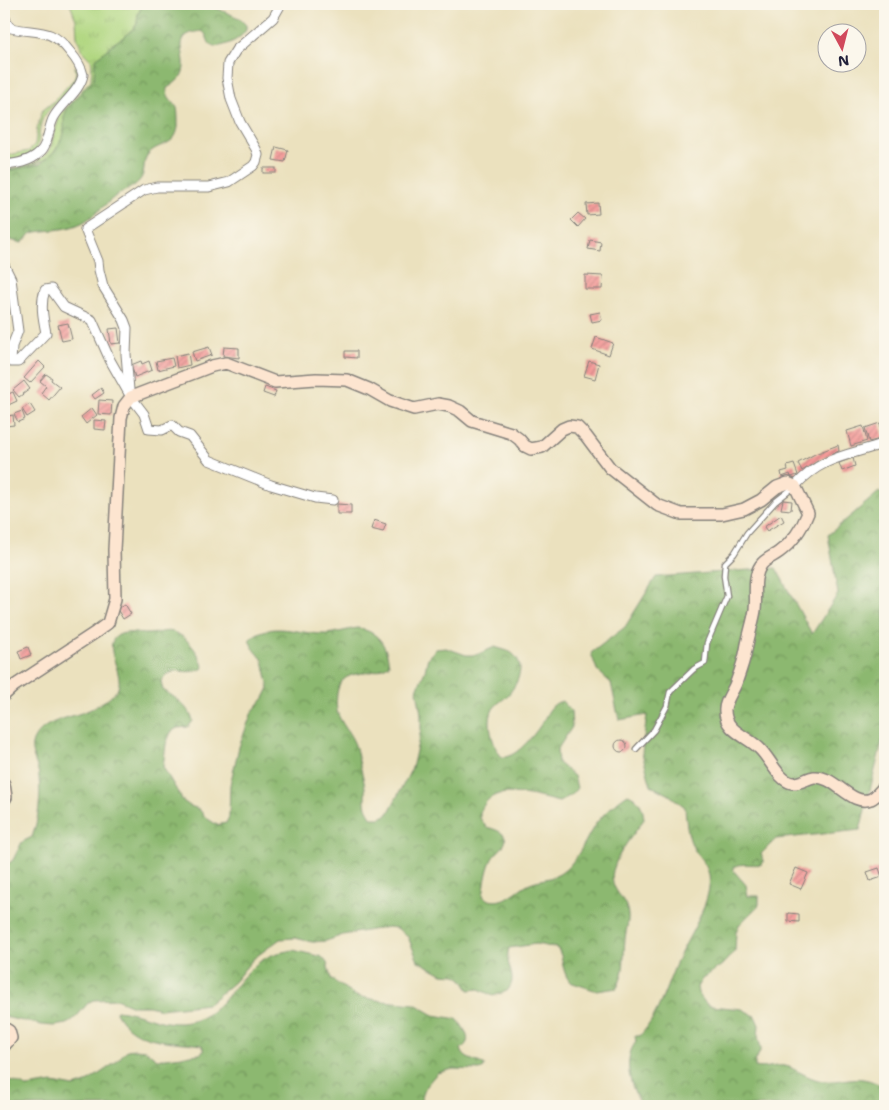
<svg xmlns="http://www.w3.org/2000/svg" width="889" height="1110" font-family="'Shantell Sans',sans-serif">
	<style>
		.grass { fill: url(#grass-tufts); stroke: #6a7c5e }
		.forest { fill: url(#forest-crowns); stroke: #576d55 }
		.building { fill: url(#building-hatch) }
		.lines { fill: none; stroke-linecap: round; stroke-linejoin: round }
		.lane-casing { stroke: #86827c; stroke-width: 7 }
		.street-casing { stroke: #86827c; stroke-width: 11 }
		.secondary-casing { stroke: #86827c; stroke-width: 14 }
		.lane { stroke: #fff; stroke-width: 4.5 }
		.street { stroke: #fff; stroke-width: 9 }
		.secondary { stroke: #fde5d0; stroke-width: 11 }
	</style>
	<defs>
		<pattern id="grass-tufts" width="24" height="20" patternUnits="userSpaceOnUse" patternTransform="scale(1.25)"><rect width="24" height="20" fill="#b1d781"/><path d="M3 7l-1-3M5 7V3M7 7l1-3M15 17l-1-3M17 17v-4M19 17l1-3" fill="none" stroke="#98b870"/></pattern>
		<pattern id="forest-crowns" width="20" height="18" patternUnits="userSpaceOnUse" patternTransform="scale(1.25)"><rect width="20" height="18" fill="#8cb86f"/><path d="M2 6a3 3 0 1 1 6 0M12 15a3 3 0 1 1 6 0" fill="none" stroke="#72955c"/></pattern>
		<pattern id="building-hatch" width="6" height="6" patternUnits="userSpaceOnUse" patternTransform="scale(1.25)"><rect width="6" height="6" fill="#f49b99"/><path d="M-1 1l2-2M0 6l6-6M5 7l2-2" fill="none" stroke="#c57e7e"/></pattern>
	</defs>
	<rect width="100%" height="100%" fill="#fbf7ec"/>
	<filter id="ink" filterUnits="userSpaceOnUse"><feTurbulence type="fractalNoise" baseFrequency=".02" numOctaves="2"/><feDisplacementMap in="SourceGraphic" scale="10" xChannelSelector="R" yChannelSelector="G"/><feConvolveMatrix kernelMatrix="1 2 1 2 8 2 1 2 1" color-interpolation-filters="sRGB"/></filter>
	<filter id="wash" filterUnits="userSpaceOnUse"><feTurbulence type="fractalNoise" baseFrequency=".0096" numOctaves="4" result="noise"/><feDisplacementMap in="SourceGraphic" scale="20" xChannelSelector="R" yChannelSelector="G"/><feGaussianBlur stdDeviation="1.12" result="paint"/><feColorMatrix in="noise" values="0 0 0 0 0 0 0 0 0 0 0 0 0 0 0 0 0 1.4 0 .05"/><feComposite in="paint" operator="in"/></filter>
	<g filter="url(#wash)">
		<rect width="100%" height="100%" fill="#ebe1be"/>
		<g class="grass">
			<path d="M70,4H143L138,14L137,24L134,28L124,37L114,43L95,60C94,67 96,74 93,80C87,94 69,101 65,116C63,121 66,127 65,132C58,159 32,167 8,171L4,174V171L36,162L49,152L60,114L91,80L92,65L91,60L84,53L80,45L77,37L76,20Z"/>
			<path d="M75,66L77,68C82,87 54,101 45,115C38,124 40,139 37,150C26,159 18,160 4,161V156L29,151L35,144L37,129L42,111L53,102L74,79L76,73Z"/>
		</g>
		<g class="forest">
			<path d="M143,4H207L239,18L246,25V30C239,41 225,46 214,47C206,44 209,35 202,31C198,32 191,32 187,35C171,47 201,70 167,88C166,98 173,100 177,108C178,112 178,122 178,127C175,147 160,142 149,153C141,161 147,173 139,181C134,187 126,190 120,193C106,202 92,220 77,225C65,230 49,230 36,232L30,234L22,243L10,240L4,230V174L8,171L40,164L55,151L64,134V117L67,109L94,79L95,60L114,43L124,37L134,28L137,24L138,14Z"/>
			<path d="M879,492L885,497V730L860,830L776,839L761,854L764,860L762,864C752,866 743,862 733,867V870L746,885L748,896H759V905L739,925L736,932L735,951L722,965L702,979L697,987L698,993L706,1004L711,1006L742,1009L755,1016L759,1025L758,1036L761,1049L755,1062V1067C766,1070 778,1063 789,1067C801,1072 811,1080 825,1081C838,1082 851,1077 863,1079C871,1080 878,1084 885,1087V1106H643C630,1090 622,1059 636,1042L635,1036H640C660,1014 667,983 679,957C690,934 713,900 709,875C707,863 696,855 692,845C687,833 686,820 685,807L668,794L651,786L642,753L647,715L619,720L611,683L597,670L591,653L625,627L656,577L776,568L812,634L838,594L828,535Z"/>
			<path d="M357,628C379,632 386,644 389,665C384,667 380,670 375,671C363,674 347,672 340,684C336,691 336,703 337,711C340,723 352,734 356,748C358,759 362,771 364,782C368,799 360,801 372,818H380L388,814L412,768L421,730V714L417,690L425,671L428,657L436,649L446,648L466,655H476L495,647C500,649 506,650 510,652C528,663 518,684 507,696C503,700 496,704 493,709C488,719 490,730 493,740C495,746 497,752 502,757C515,759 533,736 540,726C547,716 549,704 562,701L571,711L572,727L557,750L558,763L574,776L577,788L571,795L559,802C542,798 504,786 489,799C485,802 482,808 480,812V818L486,827C495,829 512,834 503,846C499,852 494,854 491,861C486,872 485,885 483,896C496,908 512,895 523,887C536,877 552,882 565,870C579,858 585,840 595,825C600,817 619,799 628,794C639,798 643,807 644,819C633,836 618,851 613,871C609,889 623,895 627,909C630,921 626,928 625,939C623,958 626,970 617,988L597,991L570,982C560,969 565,958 557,948L536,944L509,948C503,967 520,976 507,991L493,996L479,989L469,990L462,979L456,975L442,974L418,961L408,937L397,928L388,927L343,935L326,941L312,942L295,938L280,939L253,959L234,982L208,1004L161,1009L149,1006H133L116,999L93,1000L88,1003L77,1016L70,1022L66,1024L54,1026L42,1025L4,1017V867L13,860L22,842L32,837C39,818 41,798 39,777C39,765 28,753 33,741C44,716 79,719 98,705C104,701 115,695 118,688C125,672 98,642 121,634C130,631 139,634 148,634C164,633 168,627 183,637C191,643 203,659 203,668C186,678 173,662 161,682L163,690C175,697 189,707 193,721L188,727L177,728L171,732L166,744L163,767L183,801L190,806L199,809L205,817L217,825L226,823L229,817L230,785L239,747L252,712L264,698L269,688L263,660L253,648L249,640C269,619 301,635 326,634C336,633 347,630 357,628Z"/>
			<path d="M293,950L322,957L327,963L331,979L356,996L382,1001L415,1004L434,1015L457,1019C461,1024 470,1036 467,1042C466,1045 463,1047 461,1049C464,1061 475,1059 484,1065V1068L480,1070L453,1069L437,1073L426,1086L419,1106H4V1080L15,1082L27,1087L53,1083L74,1087L86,1083L115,1063L127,1050L135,1049L145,1050L157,1059L200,1054L204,1051L202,1045C171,1040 134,1045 116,1012L117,1010C141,1012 157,1024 181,1023C224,1020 232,978 264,959C273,953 283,952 293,950Z"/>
		</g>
		<g id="blocks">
			<g class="building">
				<polygon points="276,147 288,150 285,162 273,160"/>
				<rect x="263" y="168" width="13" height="5"/>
				<polygon points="598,203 599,214 587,215 586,204"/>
				<polygon points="578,213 585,219 578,227 571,220"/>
				<polygon points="590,240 601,242 600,251 588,249"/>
				<polygon points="585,275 603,276 602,289 585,289"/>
				<polygon points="600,312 602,320 592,322 590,314"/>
				<polygon points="68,323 72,339 62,341 58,325"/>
				<polygon points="118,328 120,343 111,344 109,329"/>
				<polygon points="596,337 613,343 609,355 592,349"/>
				<polygon points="209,347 212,355 195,361 192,352"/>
				<polygon points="224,347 239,348 239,358 223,356"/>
				<polygon points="345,351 357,351 357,358 345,357"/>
				<polygon points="188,353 190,365 177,368 175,356"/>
				<polygon points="172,358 174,366 158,370 156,361"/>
				<polygon points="39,361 45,367 30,383 24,378"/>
				<polygon points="141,361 142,364 149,361 152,370 135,377 131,365"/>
				<polygon points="589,361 599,364 595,379 584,376"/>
				<polygon points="46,374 52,378 51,380 60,387 49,400 41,393 46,386 40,381"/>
				<polygon points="24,381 30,389 19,397 13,390"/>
				<polygon points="265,387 276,391 274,397 263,393"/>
				<polygon points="101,388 104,393 95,399 92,395"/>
				<polygon points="13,392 17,401 4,407 4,400 6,399 4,396"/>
				<polygon points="99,400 112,401 111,415 98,414"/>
				<polygon points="30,404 35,412 27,417 22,409"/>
				<polygon points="92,408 97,415 86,424 81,417"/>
				<polygon points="22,411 25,419 18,422 14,414"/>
				<polygon points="13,415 14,425 6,426 4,417"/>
				<polygon points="94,420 106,421 105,430 94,429"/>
				<polygon points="880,423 884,438 869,442 865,428"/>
				<polygon points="863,426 867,441 851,446 847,431"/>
				<polygon points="838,445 839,451 819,460 802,471 798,463 815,454"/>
				<polygon points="853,458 855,466 842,471 839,463"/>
				<polygon points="794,464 798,475 791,477 790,474 782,477 781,472 788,470 787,466"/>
				<polygon points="783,500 792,501 791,510 781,509"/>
				<polygon points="337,504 351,505 351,514 337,514"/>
				<polygon points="781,515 784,521 767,531 764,527"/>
				<polygon points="374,520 386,524 383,532 371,529"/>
				<polygon points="125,604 131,614 123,619 117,609"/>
				<polygon points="28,647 31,655 21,659 18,651"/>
				<circle cx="621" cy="746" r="6"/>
				<polygon points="796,868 808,873 801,889 789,884"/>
				<polygon points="879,868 882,877 870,881 867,872"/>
				<polygon points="788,913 799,914 799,922 788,921"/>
			</g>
		</g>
	</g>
	<g filter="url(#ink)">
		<use href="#blocks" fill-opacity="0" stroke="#86827c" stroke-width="1"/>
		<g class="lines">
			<defs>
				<polyline id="lane" points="636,749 654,730 667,706 670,692 694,669 705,663 707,643 727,596 724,576 725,563 734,554 747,533 775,502 794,487"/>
				<g id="street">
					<path d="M4,16L8,25L11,28C38,34 51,27 70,52C76,59 81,66 83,75C80,91 62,103 54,117C48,127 49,144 40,152C30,162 16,164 4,165"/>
					<path d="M4,265L11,279L18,331L12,346L11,362H18L46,333C43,318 40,304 45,290L51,289L64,307L92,320L110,360L131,397L144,414L149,429L162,430L172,425L179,432L190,436L209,460L271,485L315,498L333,500"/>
					<polyline points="129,390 126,354 127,328 124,320 103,286 99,270 98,261 85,229 144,190 157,187 209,187 229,182 253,166 256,162 258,155 256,149 240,122 231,99 227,78 228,63 236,50 273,18 281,4"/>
					<path d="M795,486C824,455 849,456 885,443"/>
				</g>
				<g id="secondary">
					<path d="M4,695L14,686L96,632L108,623L115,599L114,550L121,418L124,406L131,397L212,366L226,363L275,382L316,379L347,380L369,389L390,401L414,409L438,404L449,406L460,411L472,421L511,433L519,439L525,446L531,449L542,447L562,429L569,426L577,427L586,436L610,468L657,505L681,514H722L744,509L761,500L777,487L788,483L795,486L808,513C802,528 793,542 779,552C774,556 765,559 761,565C752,578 757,595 755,610C753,623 748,637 746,650C744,661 740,672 736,683C733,691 724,703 725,711C725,731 747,736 759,748C770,758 778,780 792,783C800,784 807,778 814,777C835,775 851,807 871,799C878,796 879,790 885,787"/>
					<polyline points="4,784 6,797 4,800"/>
					<polyline points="4,1028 9,1031 11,1038 4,1046"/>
				</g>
			</defs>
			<use href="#lane" class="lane-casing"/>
			<use href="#street" class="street-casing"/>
			<use href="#secondary" class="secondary-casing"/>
			<use href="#lane" class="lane"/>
			<use href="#street" class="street"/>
			<use href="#secondary" class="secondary"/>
		</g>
	</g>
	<rect width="889" height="1110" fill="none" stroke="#fbf7ec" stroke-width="20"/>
	<g transform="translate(842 48) rotate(173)"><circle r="24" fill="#fbf7ec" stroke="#a4a2a5"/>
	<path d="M0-4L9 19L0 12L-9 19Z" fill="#d1495b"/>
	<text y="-8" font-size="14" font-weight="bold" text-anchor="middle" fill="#22223b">N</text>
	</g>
</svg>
